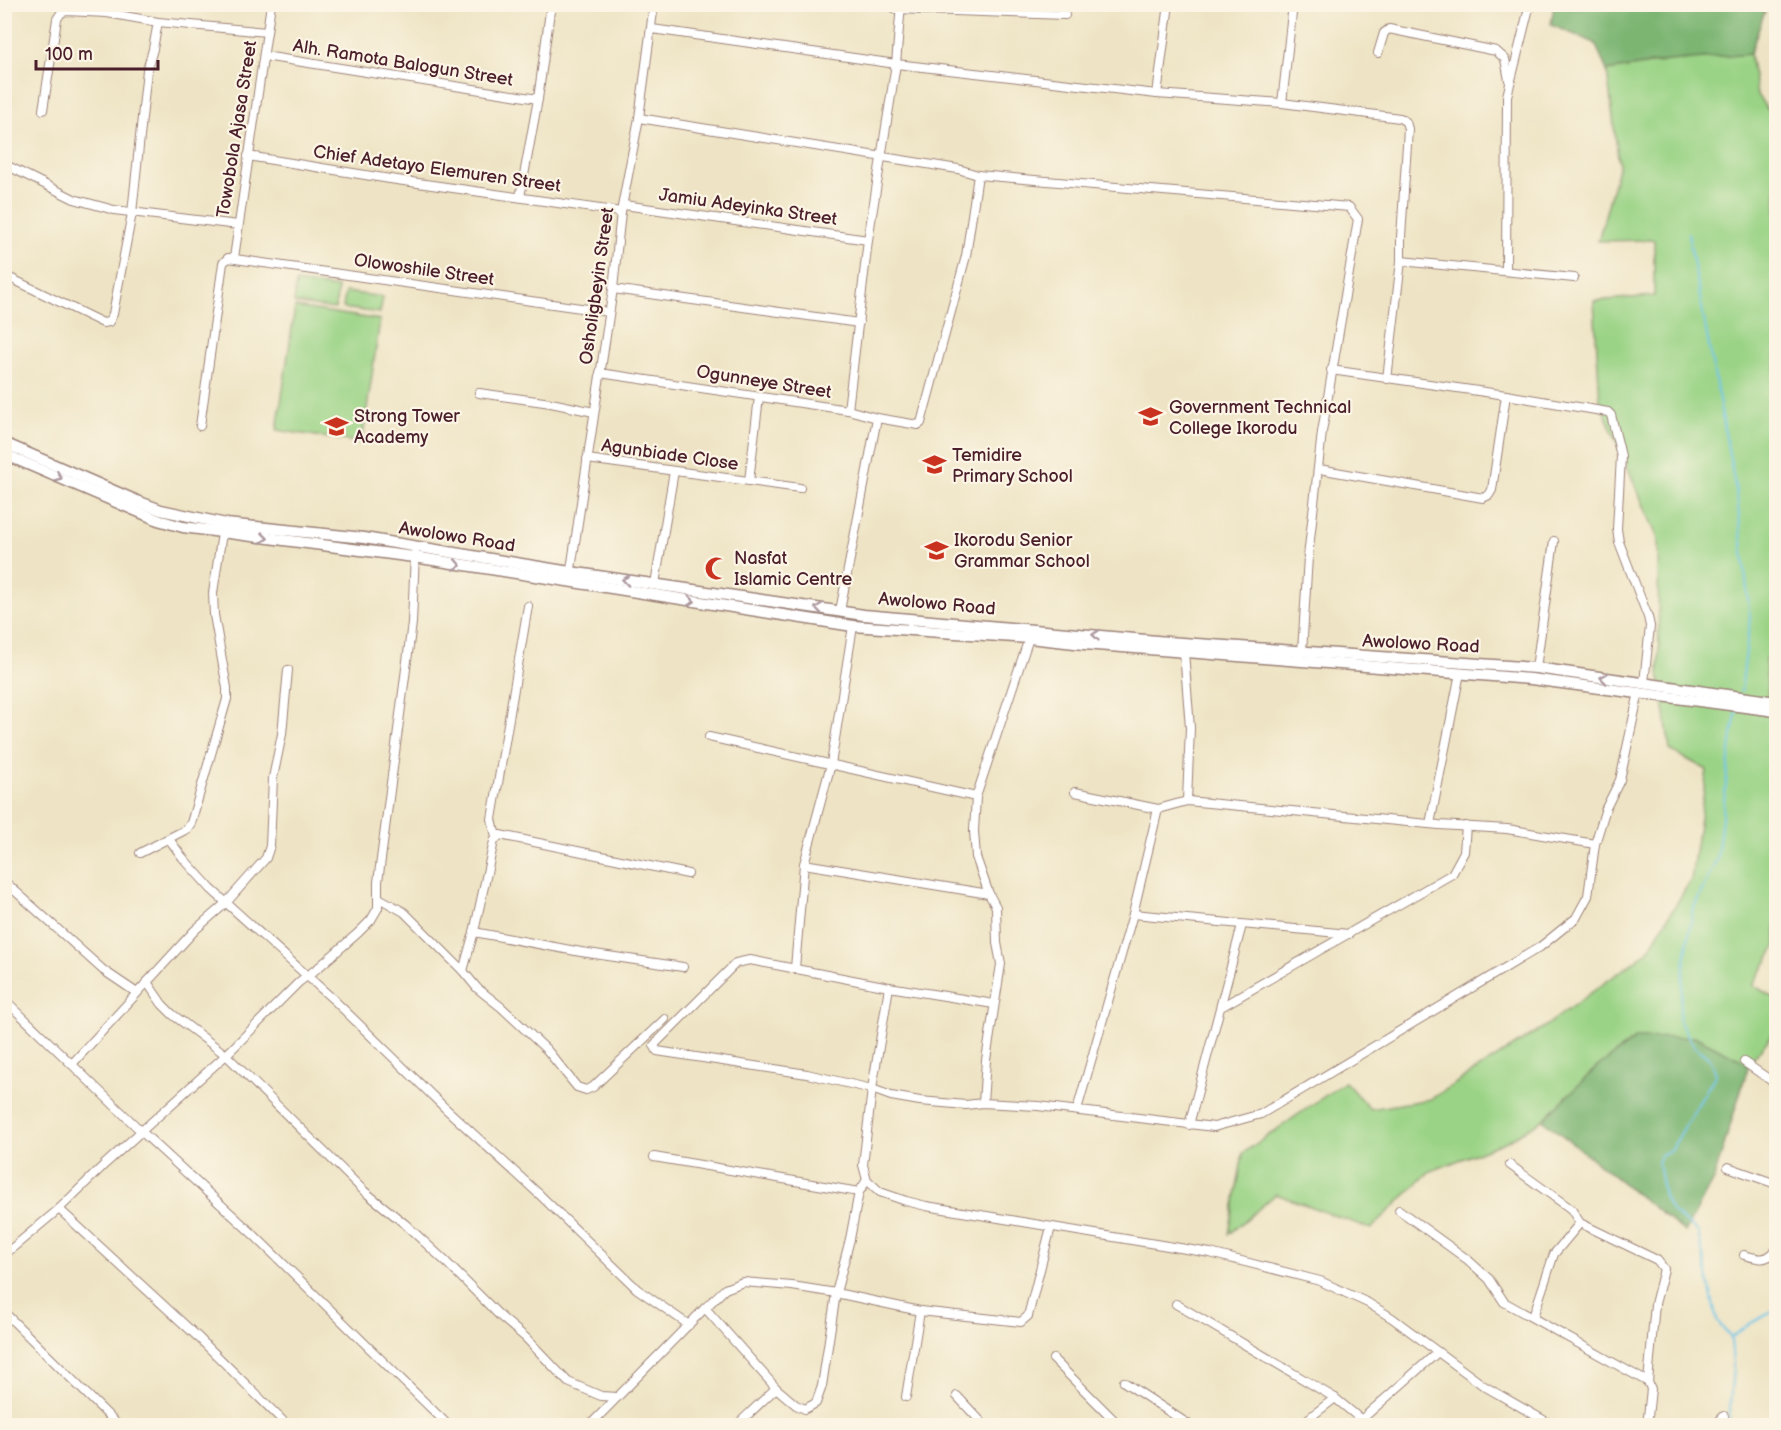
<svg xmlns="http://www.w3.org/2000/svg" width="1781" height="1430" font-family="'Balsamiq Sans',sans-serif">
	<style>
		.green { fill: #9ad385; stroke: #727958; stroke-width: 1.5 }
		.forest { fill: #7bb572; stroke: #626a4e; stroke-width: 1.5 }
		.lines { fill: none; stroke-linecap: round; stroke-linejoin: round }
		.stream { stroke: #6bc4e8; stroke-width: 2 }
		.street-casing { stroke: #9c8278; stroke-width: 10 }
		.secondary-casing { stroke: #9c8278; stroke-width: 13 }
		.street { stroke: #fff; stroke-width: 8 }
		.secondary { stroke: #fff; stroke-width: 10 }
		.oneway { stroke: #ae9aa0 }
		.labels { text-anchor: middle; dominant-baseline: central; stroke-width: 4.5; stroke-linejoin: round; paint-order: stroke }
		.street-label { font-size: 18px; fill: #4a1f2b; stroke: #fcf5e5 }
		.poi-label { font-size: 18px; fill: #4a1f2b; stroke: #fcf5e5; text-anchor: start }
	</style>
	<rect width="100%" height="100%" fill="#fcf5e5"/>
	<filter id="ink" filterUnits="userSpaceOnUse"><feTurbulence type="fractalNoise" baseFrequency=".0167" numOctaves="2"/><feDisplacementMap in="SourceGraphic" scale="12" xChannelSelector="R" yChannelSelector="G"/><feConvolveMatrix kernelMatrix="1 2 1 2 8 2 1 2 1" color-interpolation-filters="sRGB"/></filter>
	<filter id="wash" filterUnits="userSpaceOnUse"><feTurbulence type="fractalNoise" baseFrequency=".008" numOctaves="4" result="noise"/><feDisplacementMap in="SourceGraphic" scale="24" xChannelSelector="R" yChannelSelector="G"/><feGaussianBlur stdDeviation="1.35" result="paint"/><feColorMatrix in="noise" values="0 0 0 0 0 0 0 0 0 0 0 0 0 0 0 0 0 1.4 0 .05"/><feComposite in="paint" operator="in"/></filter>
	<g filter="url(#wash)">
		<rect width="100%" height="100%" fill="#eee4c5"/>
		<g class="green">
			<polygon points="1750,54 1757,95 1776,121 1776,647 1765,660 1774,762 1776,946 1753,985 1776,999 1776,1030 1749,1064 1636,1038 1597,1067 1543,1120 1507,1141 1429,1172 1371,1229 1276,1194 1229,1234 1243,1153 1345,1082 1370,1109 1431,1099 1544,1027 1647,952 1691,880 1707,770 1670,750 1659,673 1658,539 1600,402 1594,301 1654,296 1654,240 1598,241 1619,165 1607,71 1668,61"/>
			<polygon points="296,282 338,288 335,309 294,303"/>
			<polygon points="345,292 383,297 380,313 343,308"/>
			<polygon points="295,307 380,320 362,443 277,430"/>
		</g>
		<g class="forest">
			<polygon points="1554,5 1554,4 1767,5 1750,54 1668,61 1607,71 1595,43 1551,25"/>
			<polygon points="1696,1037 1749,1064 1714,1178 1685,1232 1543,1120 1597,1067 1637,1038"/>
		</g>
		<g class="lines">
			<g class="stream">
				<polyline points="1688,233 1737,497 1750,618 1741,692"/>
				<polyline points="1731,1338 1751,1323 1776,1310"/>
				<polyline points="1732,1426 1729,1418 1733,1366 1731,1338 1717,1321 1698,1232 1671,1211 1664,1196 1658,1163 1661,1155 1671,1150 1716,1074 1711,1060 1694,1046 1679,1021 1684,966 1693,909 1717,859 1732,734 1737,710"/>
			</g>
		</g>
	</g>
	<g filter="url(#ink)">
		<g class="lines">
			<defs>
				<g id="street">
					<polyline points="888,4 896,9 1065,15"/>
					<polyline points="652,29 896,64 1157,94 1282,103 1400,118 1406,122 1408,129 1401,237 1401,261 1387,379"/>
					<polyline points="1378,53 1384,33 1389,29 1496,51 1505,59 1509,80"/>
					<polyline points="264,56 538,99"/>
					<polyline points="1157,94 1169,4"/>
					<polyline points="1282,103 1293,4"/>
					<polyline points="43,110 57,19 61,13 66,11 107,13 158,22 267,32"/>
					<polyline points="639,118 958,169 978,175 1349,207 1358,219 1322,432 1308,557 1302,652"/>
					<polyline points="248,156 390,179 621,212"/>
					<polyline points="4,164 74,199 114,210 238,225"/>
					<polyline points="520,197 538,99 551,4"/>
					<polyline points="624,205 868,240"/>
					<polyline points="234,258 271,4"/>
					<polyline points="1401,261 1574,278"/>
					<polyline points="1506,270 1507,96 1530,4"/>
					<polyline points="4,275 103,323 109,322 113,314 132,213 147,70 153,49 158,22"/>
					<polyline points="613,289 859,323"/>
					<polyline points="1331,370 1506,395 1608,412 1611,415 1621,456 1617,529 1619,542 1648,617 1650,626 1644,683"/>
					<polyline points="600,373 848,410 877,418 918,425 921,423 966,256 978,175"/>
					<polyline points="479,393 551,403 594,412"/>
					<polyline points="848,410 868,240 896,64 901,4"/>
					<polyline points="200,426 223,263 228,258 609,312"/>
					<polyline points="587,459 800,488"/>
					<polyline points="1319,469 1483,498 1489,495 1492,490 1506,395"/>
					<polyline points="749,481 759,397"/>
					<polyline points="570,576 613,289 621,212 639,118 654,4"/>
					<polyline points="655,584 674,471"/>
					<polyline points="840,611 877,418"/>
					<polyline points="1184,652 1190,728 1187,801"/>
					<polyline points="1536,668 1554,541"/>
					<polyline points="709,737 976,797"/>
					<polyline points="1075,792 1158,809 1187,801 1439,825 1507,829 1595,844"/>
					<polyline points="1430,824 1460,673"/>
					<polyline points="496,837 492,819 528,606"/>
					<polyline points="169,839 183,858 211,889 335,1001 445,1108 540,1195 637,1289 689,1325"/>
					<polyline points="140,853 187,829 191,823 227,699 227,688 214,615 213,593 222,533"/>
					<polyline points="804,864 989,894"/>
					<polyline points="4,881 103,970 137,993"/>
					<polyline points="379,898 404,912 463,971 477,988 501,1007 547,1050 577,1087 586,1090 593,1087 665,1019"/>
					<polyline points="1133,914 1349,934"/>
					<polyline points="474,932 581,952 683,967"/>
					<polyline points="795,968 804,864 831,764 853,626"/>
					<polyline points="463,971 474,932 494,841 500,835 688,874"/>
					<polyline points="147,982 162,1004 172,1014 226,1055 364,1191 405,1224 446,1262 500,1316 526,1338 568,1382 601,1396 617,1397"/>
					<polyline points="889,987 872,1089 863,1165 867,1180 880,1192 906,1201 926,1206 1210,1253 1320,1281 1368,1303 1392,1318 1484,1386 1554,1426"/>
					<polyline points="4,999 142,1132 255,1236 449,1426"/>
					<polyline points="994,1004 889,987 750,960 736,963 654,1045 657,1051 807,1074 872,1089 891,1096 920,1101 966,1105 983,1103 1038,1106 1214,1127 1261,1114 1540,947 1576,918 1588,896 1595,844 1606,808 1620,780 1639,692"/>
					<polyline points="1221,1007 1452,874 1464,852 1466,826"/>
					<polyline points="1744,1062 1776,1084"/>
					<polyline points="72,1064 195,930 226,903 266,858 270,846 273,778 282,734 288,670"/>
					<polyline points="983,1103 986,1060 1001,964 997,943 996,907 989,894 976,857 974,831 976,797 1029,638"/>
					<polyline points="1077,1110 1133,914 1158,809"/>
					<polyline points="1189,1125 1242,925"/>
					<polyline points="654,1157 859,1192"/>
					<polyline points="1510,1165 1571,1209 1580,1223 1657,1260 1664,1269 1655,1304 1648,1382 1651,1389 1647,1426"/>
					<polyline points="1728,1167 1776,1184"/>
					<polyline points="59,1209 199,1338 288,1426"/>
					<polyline points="1399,1210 1468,1260 1489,1279 1504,1302 1648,1382"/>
					<polyline points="4,1255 59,1209 105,1164 226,1055 299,982 319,967 358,933 371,920 378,908 378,882 412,623 415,553"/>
					<path d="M1744,1255C1758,1259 1766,1262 1776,1250"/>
					<polyline points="1176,1304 1335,1398 1369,1426"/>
					<polyline points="705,1308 776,1388 796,1405 805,1409 816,1403 822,1386 836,1293 850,1239 859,1192 867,1180"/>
					<polyline points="4,1312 119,1426"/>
					<polyline points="1533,1317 1554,1254 1580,1223"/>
					<polyline points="1053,1359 1120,1426"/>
					<polyline points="1124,1382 1191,1426"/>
					<polyline points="957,1396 985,1426"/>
					<polyline points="906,1397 920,1311"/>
					<polyline points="1362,1419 1438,1352"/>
					<polyline points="589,1426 705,1308 725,1289 743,1282 792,1286 836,1293 920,1311 1021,1322 1028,1316 1051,1227"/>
					<polyline points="736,1426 776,1388"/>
					<polyline points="1299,1426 1335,1398"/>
					<polyline points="1714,1426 1724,1416"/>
				</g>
				<g id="secondary">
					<polyline points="4,443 137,501 161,510 226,524 364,538 570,572 864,615 1168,642 1536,668 1776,702"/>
					<polyline points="4,454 158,520 183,527 414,557 853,626 1029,638 1084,644 1531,679 1776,711"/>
				</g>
			</defs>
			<use href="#street" class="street-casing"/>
			<use href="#secondary" class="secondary-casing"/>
			<use href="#street" class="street"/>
			<use href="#secondary" class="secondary"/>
		</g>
		<defs><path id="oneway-chevron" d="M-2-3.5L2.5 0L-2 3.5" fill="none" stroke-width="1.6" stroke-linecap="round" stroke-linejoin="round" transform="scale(1.5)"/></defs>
		<g class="oneway">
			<use href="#oneway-chevron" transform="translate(58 477) rotate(23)"/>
			<use href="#oneway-chevron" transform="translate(264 538) rotate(7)"/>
			<use href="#oneway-chevron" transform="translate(457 565) rotate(10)"/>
			<use href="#oneway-chevron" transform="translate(626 580) rotate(-172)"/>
			<use href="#oneway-chevron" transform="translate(691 601) rotate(9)"/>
			<use href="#oneway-chevron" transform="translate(819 608) rotate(-172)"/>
			<use href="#oneway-chevron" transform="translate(1096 635) rotate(-175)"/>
			<use href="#oneway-chevron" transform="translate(1604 678) rotate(-172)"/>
		</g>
	</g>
	<defs>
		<symbol id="school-bare" viewBox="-9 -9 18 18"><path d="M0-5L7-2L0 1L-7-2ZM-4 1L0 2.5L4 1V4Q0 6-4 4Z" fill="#c8321e" stroke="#fcf5e5" stroke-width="2.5" paint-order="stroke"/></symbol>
		<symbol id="mosque-bare" viewBox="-9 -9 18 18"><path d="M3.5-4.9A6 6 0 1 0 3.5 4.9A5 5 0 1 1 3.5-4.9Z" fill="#c8321e" stroke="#fcf5e5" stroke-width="2.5" paint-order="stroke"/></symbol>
	</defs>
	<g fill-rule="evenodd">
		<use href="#school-bare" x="1134" y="400" width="33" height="33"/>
		<use href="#school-bare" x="320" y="410" width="33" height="33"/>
		<use href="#school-bare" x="918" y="448" width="33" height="33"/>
		<use href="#school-bare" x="920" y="534" width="33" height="33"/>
		<use href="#mosque-bare" x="700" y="552" width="33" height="33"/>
	</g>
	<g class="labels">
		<g class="street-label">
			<text transform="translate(403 63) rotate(9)">Alh. Ramota Balogun Street</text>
			<text transform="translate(237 129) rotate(-81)">Towobola Ajasa Street</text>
			<text transform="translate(437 169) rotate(8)">Chief Adetayo Elemuren Street</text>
			<text transform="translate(748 207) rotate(8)">Jamiu Adeyinka Street</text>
			<text transform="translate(424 270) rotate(8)">Olowoshile Street</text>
			<text transform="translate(597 286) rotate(-82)">Osholigbeyin Street</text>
			<text transform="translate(764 382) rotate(9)">Ogunneye Street</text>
			<text transform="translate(670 455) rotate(8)">Agunbiade Close</text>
			<text transform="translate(457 537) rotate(9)">Awolowo Road</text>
			<text transform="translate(937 604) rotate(5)">Awolowo Road</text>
			<text transform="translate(1421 644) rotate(3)">Awolowo Road</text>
		</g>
		<g class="poi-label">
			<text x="1169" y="407">Government Technical<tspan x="1169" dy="21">College Ikorodu</tspan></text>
			<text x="354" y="416">Strong Tower<tspan x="354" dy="21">Academy</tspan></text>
			<text x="952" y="455">Temidire<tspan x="952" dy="21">Primary School</tspan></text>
			<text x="954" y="540">Ikorodu Senior<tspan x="954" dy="21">Grammar School</tspan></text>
			<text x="734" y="558">Nasfat<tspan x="734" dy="21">Islamic Centre</tspan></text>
		</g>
	</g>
	<rect width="1781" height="1430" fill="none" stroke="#fcf5e5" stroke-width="24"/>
	<path d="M36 60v9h122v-9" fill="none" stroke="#4a1f2b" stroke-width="3"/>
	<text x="45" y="60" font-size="18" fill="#4a1f2b" stroke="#fcf5e5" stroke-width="4.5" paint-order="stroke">100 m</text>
</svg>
